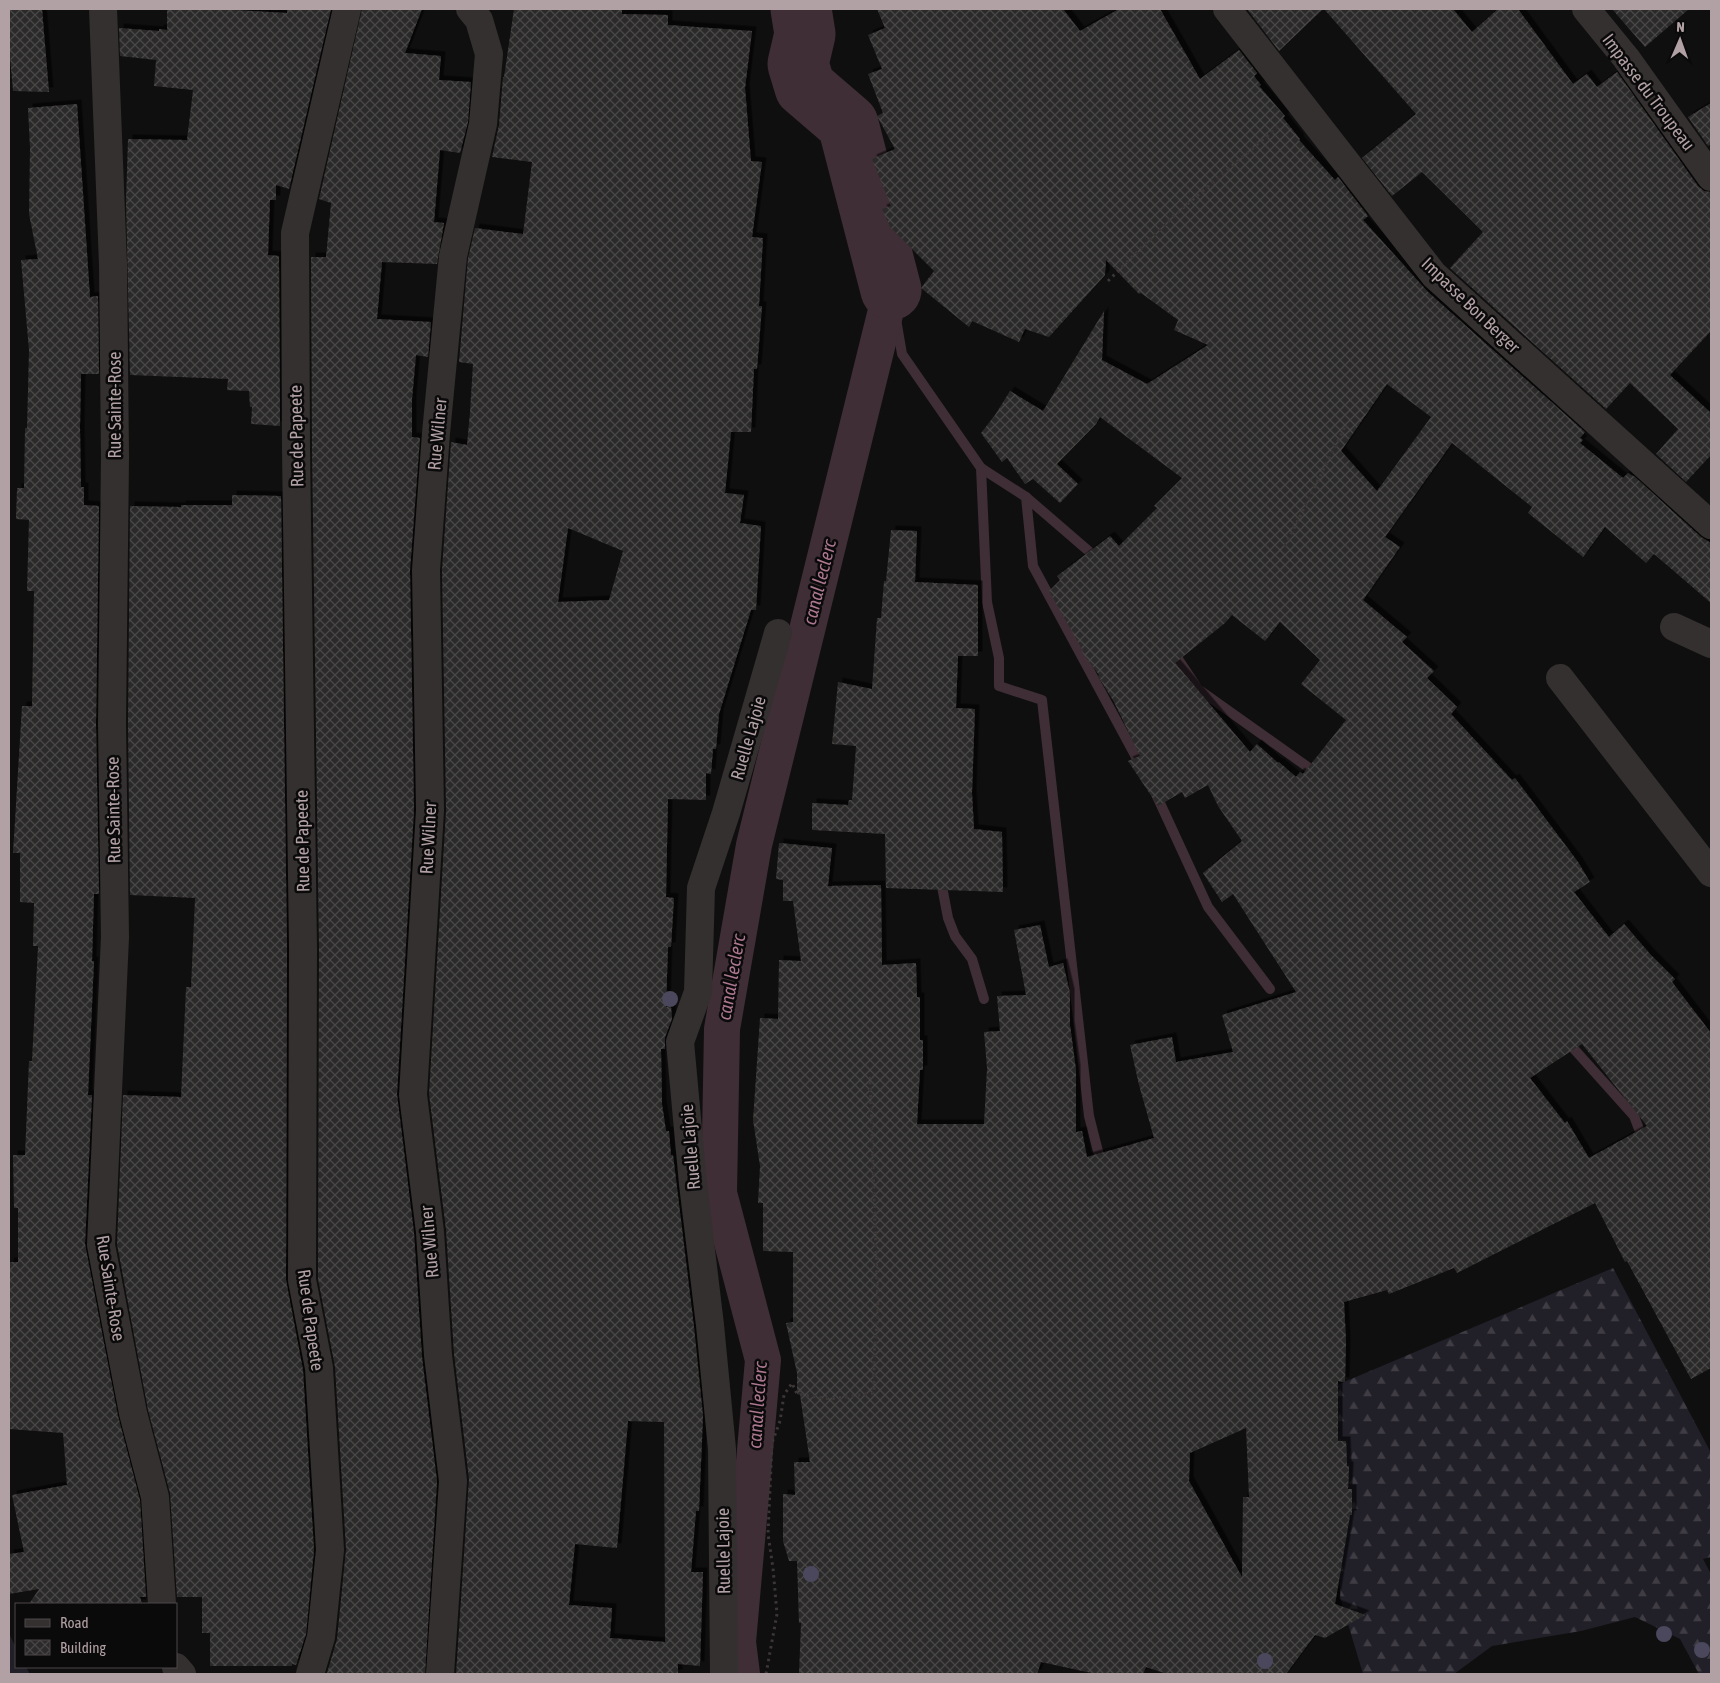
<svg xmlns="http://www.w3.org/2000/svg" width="1720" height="1683" font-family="'Asap Condensed',sans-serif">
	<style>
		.grass { fill: #211f28 }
		.forest { fill: url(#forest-firs) }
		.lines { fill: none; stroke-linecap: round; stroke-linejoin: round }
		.stream { stroke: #3f2e36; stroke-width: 10 }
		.canal { stroke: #3f2e36; stroke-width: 36 }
		.river { stroke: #3f2e36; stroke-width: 61 }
		.building { fill: url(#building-cross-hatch); fill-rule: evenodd; filter: url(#shadow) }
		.path { stroke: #3c3637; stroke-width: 3; stroke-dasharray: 2.5 4; stroke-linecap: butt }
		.minor { stroke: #353030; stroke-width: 28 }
		.tree { fill: #4b485d }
		.labels { text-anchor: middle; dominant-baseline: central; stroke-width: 5; stroke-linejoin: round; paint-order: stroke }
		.street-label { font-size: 18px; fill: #b1a0a4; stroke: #0b0a0a }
		.water-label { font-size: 19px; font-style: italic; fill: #ac7790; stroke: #0b0a0a }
	</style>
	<defs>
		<pattern id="forest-firs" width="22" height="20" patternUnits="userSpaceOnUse" patternTransform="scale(1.25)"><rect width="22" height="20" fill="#211f28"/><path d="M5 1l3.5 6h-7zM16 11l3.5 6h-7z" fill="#3f3c44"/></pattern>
		<pattern id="building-cross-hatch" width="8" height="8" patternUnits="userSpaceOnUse" patternTransform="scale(1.25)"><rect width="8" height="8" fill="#2c2a2a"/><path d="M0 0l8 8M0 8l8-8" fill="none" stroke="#484646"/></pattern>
		<filter id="shadow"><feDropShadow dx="4.5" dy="-4.5" stdDeviation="0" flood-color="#0009"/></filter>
	</defs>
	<rect width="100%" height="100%" fill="#100f0f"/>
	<polygon class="grass" points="9,1633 16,1648 16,1667 26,1667 30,1674 9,1674"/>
	<polygon class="forest" points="1613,1268 1711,1453 1711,1557 1703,1559 1711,1574 1711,1674 1699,1674 1680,1639 1635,1617 1581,1631 1492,1646 1454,1674 1363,1674 1340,1597 1337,1385"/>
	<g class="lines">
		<g class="stream">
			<polyline points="891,290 902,354 981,468 1026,497 1033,566 1142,768"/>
			<polyline points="981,468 987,602 999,658 999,686 1042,700 1089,1116 1102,1167"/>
			<polyline points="1026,497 1099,560"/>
			<polyline points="1172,650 1198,689 1319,775"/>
			<polyline points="1155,792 1208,907 1270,989"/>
			<polyline points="940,876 948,918 955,936 972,959 984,999"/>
			<polyline points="1566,1040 1634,1116 1644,1142"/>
		</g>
		<polyline class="canal" points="742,1674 738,1642 763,1360 719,1193 722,1029 754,845 891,290"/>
		<polyline class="river" points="801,9 805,34 798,64 805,87 848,124 891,290"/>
	</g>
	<g class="building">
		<polygon points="9,9 42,9 49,92 13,91 9,45"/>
		<polygon points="167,9 214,9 287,13 287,9 331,9 289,189 276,185 276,200 270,200 268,255 279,256 280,426 251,424 252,407 250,407 249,391 227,390 228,379 130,375 126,201 128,139 187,140 193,90 154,86 156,60 120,56 119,28 159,31 159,29 167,30"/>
		<polygon points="362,9 422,9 405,53 441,56 439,80 471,82 468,122 460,153 440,150 434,222 444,223 437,264 382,262 377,319 431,322 428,357 416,355 412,399 412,437 420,438 410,570 414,810 397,1094 414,1233 422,1357 437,1481 425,1674 333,1674 327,1673 337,1639 346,1549 335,1367 318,1279 319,948 312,449 311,257 326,257 331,203 319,199"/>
		<path d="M514,9H622V14L668,15V25L752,31L745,88L751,161L762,162L752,237L763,238L759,306H762L757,369H754L751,432H731L725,493L744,495L740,523L761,526L756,610H751L719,714L716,749H713L711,774L706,773V800L668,799L666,897L674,898L671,947H668L666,1007H671L672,1019L665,1037V1049H661L662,1104L666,1131H669L671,1155H673L694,1327L703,1416L699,1511H696L691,1572H703L700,1666L678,1664V1674H456L469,1479L454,1354L446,1230L429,1094L446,811L442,570L451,442L467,445L470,412L473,364L459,362L468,258L475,228L523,234L532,162L492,157L499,125L503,77H504ZM568,528L623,551L609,600L558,602ZM628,1421L664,1422L665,1642L610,1638L612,1608L569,1605L575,1544L617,1548Z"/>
		<path d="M877,9H1063L1080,31L1119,9H1160L1200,79L1239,50L1257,73L1254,76L1261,85L1259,86L1285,116L1283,118L1300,139L1299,140L1335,180L1338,177L1368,216L1363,220L1428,292L1585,432L1580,438L1583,440L1580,443L1623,478L1628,473L1635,477L1701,537L1711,543V603L1654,554L1646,563L1605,527L1583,557L1528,513L1532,507L1452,443L1385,537L1400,547L1363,600L1407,637L1402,642L1434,671L1427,678L1457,707L1451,714L1512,780L1515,778L1578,862L1590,882L1574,892L1609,937L1624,924L1651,955L1675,979L1672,982L1711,1033V1368L1691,1379L1627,1261L1625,1262L1595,1203L1457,1273L1454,1268L1389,1294L1387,1290L1344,1302L1346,1341L1345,1382L1338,1381V1441H1346L1347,1466H1349L1348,1489H1352V1515H1350L1335,1604L1365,1615L1325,1638L1315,1635L1286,1674H1167L1146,1667L1143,1674H1096L1041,1662L1037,1674H799L801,1623H799L797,1561H789L783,1541V1494L795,1495L794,1462H810L800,1395L797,1394V1373L786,1323L793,1322V1252L763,1251V1203H758L760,1166L753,1120L760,1018L778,1019L779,960L801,961L793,901H783V880L776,879L779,843L832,848L828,886L881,885L882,965L916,963L917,997H920V1040H923V1070H920L917,1124H984L987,1068L984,1032L1000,1031L997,996L1026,995L1014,930L1040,925L1049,967L1063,963L1070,993V1025L1076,1070V1132L1082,1131L1087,1157L1154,1138L1139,1085L1130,1045L1172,1037L1176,1062L1233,1052L1222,1015L1296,992L1233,894L1222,902L1203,873L1242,841L1218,806L1208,785L1185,798L1182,792L1158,806L1128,761L1140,756L1114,702L1098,676L1099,675L1082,652L1083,651L1049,591L1060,580L1057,576L1110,536L1119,546L1157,508L1154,506L1182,478L1100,417L1096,424L1057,464L1078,484L1060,503L1033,479L1025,484L1007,458L1002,462L981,433L995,415L1010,391L1043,411L1104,311L1102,360L1147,384L1208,345L1174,330L1178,320L1141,293L1139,294L1106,260L1105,275L1049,337L1025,329L1019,342L972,321L969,327L921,288L934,271L890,227L882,209L891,206L872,159L895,149L877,116L883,113L868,74L882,69L868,35L885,28ZM1387,384L1431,417L1377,491L1341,451ZM1232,615L1265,641L1280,622L1320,660L1301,684L1346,720L1303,774L1300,772L1296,777L1279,762L1278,763L1257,744L1250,752L1175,663L1225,623ZM1582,1044L1647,1126L1589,1158L1567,1121L1565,1123L1530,1078ZM1246,1428L1249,1497H1243L1242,1577L1189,1481L1190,1453Z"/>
		<polygon points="1247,9 1323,9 1279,51"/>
		<polygon points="1324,9 1453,9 1472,32 1498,9 1518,9 1573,84 1587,74 1597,87 1617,72 1698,186 1704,191 1711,192 1711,331 1670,375 1711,413 1711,455 1686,482 1656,454 1678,429 1630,383 1606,409 1450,268 1483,232 1422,172 1392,196 1362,158 1416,114"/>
		<polygon points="1612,9 1689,9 1645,47"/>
		<polygon points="1711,103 1711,144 1708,146 1688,117"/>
		<polygon points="77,104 90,297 98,296 99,374 81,374 80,428 81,487 84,487 84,505 99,506 96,724 99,894 94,894 92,961 94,961 88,1095 92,1095 85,1244 118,1416 140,1500 146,1597 140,1597 142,1604 29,1604 39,1589 9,1594 9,1554 24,1552 12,1495 67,1485 63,1433 9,1429 9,1262 18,1262 18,1208 14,1208 13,1155 25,1155 29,1061 32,1061 38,946 33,946 34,903 20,902 20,853 13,853 22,706 32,706 34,591 27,591 29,520 16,519 17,488 24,488 25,428 27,428 29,350 21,260 38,259 29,214 30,148 28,108"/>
		<polygon points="232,495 281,496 287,948 286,1280 303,1370 314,1550 306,1634 296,1665 292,1664 292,1666 210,1666 210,1633 202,1633 202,1597 177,1597 170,1493 148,1410 117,1244 123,1095 181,1097 186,987 191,987 195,898 130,895 128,724 130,506 181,507 181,505 232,505"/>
		<polygon points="891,530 917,531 915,582 978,585 978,656 958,656 956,708 975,709 972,793 974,829 1002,832 1003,892 886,888 885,834 812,830 812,803 848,805 849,800 852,800 856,746 832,744 838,682 872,689 877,618 881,618 884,581 886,581"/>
	</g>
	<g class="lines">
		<g class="path">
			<polyline points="1108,281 1176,214 1279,126"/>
			<polyline points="1285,546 1345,427"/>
			<polyline points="766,1674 777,1614 773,1568 768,1534 772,1443 780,1421 784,1395 792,1383 797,1394 831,1399 874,1393 874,1358 878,1309 870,1077"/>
		</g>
		<g class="minor">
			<polyline points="103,9 113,264 115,457 112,724 115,937 101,1245 133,1413 155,1497 162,1604"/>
			<polyline points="1227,9 1434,275 1711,525"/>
			<polyline points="1586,9 1626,58 1711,177"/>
			<polyline points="1674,627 1711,644"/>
			<polyline points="1560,678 1711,873"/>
			<polyline points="176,1667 182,1674"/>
			<polyline points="310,1674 321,1637 330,1550 319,1368 302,1280 303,948 296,449 295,233 347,9"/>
			<polyline points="440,1674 453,1481 438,1355 430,1232 413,1095 430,810 426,570 436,433 453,256 483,124 489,54 479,20 470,9"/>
			<polyline points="724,1674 722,1449 710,1325 693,1184 680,1042 698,992 701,888 726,813 778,633"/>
		</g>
	</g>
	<g class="tree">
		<circle cx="670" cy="999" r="8"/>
		<circle cx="811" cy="1574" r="8"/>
		<circle cx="1664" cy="1634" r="8"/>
		<circle cx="1702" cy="1650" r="8"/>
		<circle cx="1265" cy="1661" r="8"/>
	</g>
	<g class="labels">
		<g class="street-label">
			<text transform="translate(1649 92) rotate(53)">Impasse du Troupeau</text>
			<text transform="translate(1471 305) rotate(44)">Impasse Bon Berger</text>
			<text transform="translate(114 405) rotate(-90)">Rue Sainte-Rose</text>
			<text transform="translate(437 434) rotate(-85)">Rue Wilner</text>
			<text transform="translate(296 436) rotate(-91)">Rue de Papeete</text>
			<text transform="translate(748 738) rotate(-74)">Ruelle Lajoie</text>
			<text transform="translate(113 810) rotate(-91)">Rue Sainte-Rose</text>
			<text transform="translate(428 838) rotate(-87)">Rue Wilner</text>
			<text transform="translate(302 841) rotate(-91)">Rue de Papeete</text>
			<text transform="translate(690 1147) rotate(-95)">Ruelle Lajoie</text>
			<text transform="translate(429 1242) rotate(-95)">Rue Wilner</text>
			<text transform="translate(111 1288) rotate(81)">Rue Sainte-Rose</text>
			<text transform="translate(311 1320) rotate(82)">Rue de Papeete</text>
			<text transform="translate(723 1551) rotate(-91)">Ruelle Lajoie</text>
		</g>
		<g class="water-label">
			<text transform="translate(819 582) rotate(-76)">canal leclerc</text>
			<text transform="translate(731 977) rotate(-80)">canal leclerc</text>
			<text transform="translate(757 1405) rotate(-86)">canal leclerc</text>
		</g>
	</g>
	<rect width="1720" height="1683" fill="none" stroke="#b1a0a4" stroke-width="20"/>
	<rect x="15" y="1603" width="162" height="65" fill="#0b0a0a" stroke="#4d4648"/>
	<rect x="25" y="1619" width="25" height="8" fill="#353030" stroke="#4d4648"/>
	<text x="60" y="1628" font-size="15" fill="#b1a0a4">Road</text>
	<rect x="25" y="1640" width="25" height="15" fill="url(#building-cross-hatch)" stroke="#4d4648"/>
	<text x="60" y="1653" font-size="15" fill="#b1a0a4">Building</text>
	<g transform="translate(1680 40) rotate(2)" stroke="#0b0a0a" stroke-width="4" paint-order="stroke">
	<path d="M0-4L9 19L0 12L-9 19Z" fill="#b1a0a4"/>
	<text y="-8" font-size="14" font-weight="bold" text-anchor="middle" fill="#b1a0a4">N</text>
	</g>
</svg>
